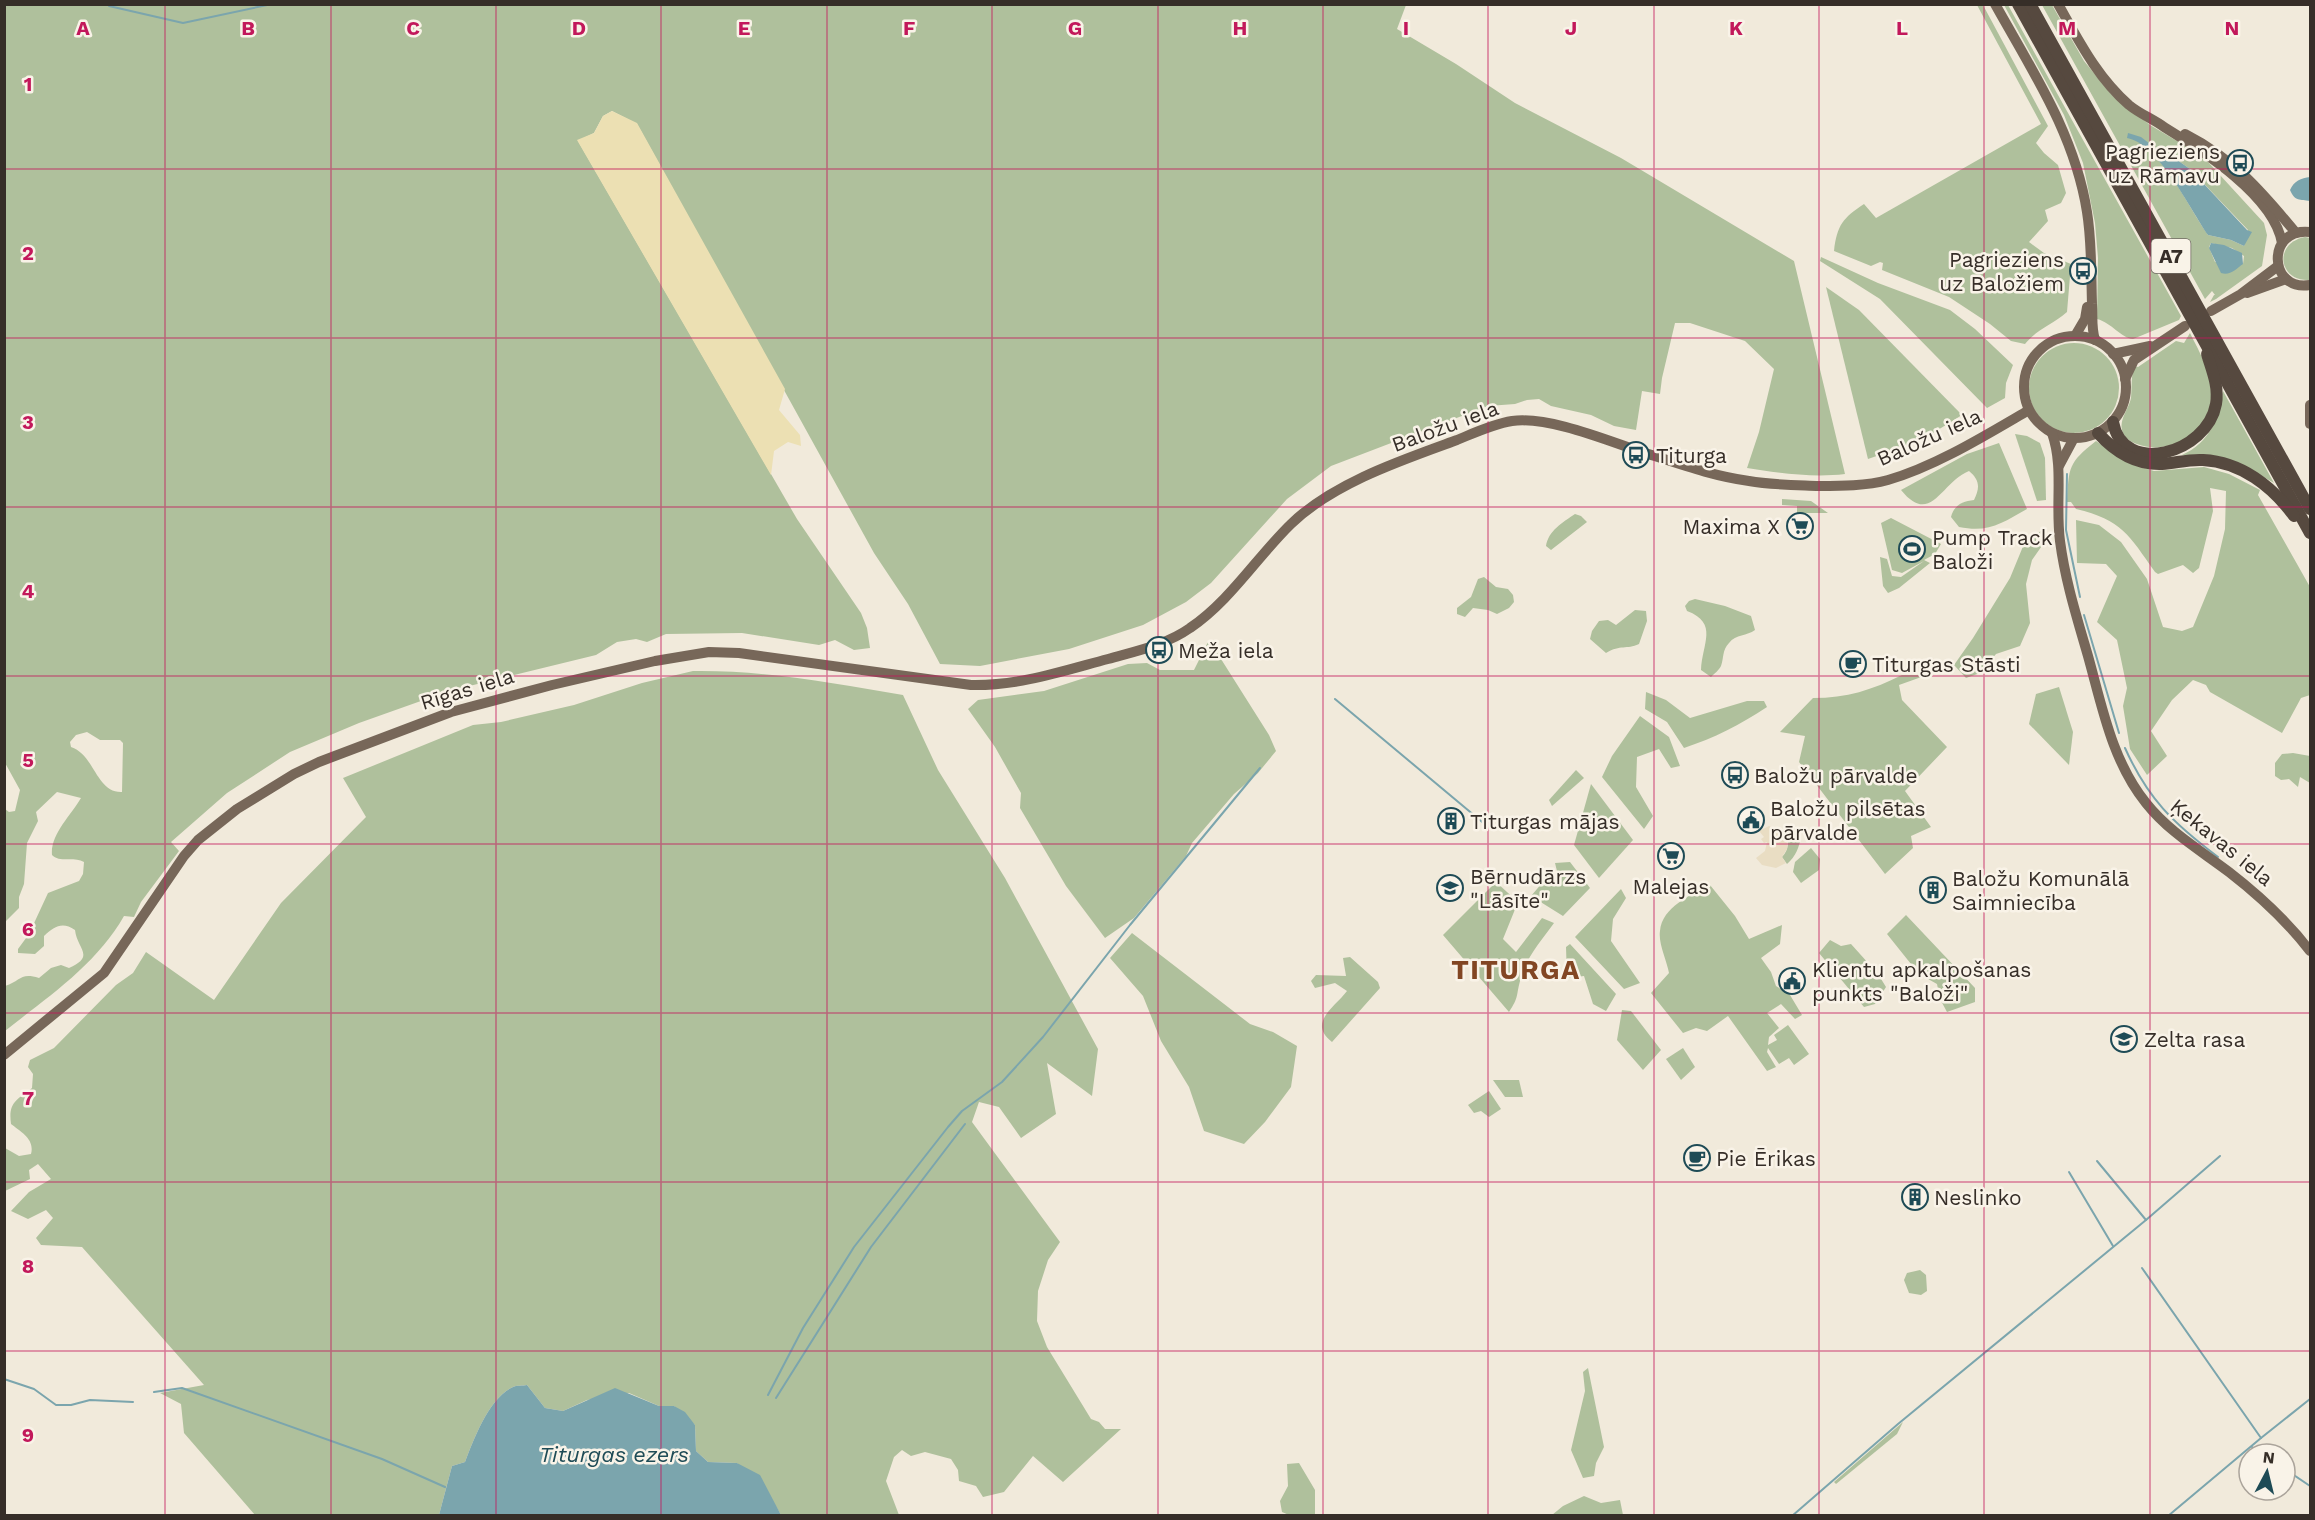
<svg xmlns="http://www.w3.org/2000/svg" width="2315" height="1520" font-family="'Work Sans',sans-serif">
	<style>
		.green { fill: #afc09c; fill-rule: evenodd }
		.sand { fill: #ece0b3 }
		.plaza { fill: #e9ddc3 }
		.water { fill: #7ba5ad }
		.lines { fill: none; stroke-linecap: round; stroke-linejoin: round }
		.stream { stroke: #7ba5ad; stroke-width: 2 }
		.major { stroke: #776759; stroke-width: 10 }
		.highway { stroke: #56493f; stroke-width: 12 }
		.grid { fill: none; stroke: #c2185b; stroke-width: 1.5; stroke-opacity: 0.55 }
		.labels { text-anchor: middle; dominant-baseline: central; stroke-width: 5; stroke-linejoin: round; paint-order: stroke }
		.shield { fill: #f9f3e8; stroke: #706962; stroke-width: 1.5 }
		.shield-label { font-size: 20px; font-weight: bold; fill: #362e28 }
		.poi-label { font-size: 21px; fill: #362e28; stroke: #f9f3e8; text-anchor: start }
		.street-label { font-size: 21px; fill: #362e28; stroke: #f9f3e8 }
		.water-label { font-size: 22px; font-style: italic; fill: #1e4b56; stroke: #f9f3e8 }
		.district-label { font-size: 27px; font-weight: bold; letter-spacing: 1.5px; fill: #824623; stroke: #f9f3e8 }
		.grid-label { font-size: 20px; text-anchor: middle; font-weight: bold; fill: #c2185b; stroke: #f9f3e8; stroke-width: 5; stroke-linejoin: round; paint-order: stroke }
	</style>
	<rect width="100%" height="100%" fill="#f1eadb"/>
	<g class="green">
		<path d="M4,5H1406L1397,29L1456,64L1515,103L1621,158L1794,261L1845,474C1813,478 1778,473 1747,468L1759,432L1774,369L1745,341L1690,323H1675L1662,378L1660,394L1642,391L1636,430L1614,426L1591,415L1551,406L1539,399L1527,400L1515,404L1488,406L1331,466L1287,499L1211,583L1186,602L1143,625L1069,649L980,666L940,664L908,604L874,553L637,124L612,111L603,116L594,133L578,141L797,519L861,613L867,628L870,648L854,650L835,640L819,645L742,633L666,634L647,642L636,639L617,642L596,655L449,691L359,723L290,752L227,793L171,842L179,851L141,902L134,917L124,916C96,965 49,996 5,1031V986C21,981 20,972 39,978L51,968L61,965L69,968C96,956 77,949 75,930C62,921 54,927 44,936V946L35,954L18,953V949L29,934L48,893L79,881L83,874L84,862C74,856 59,863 52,855C50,835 71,815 81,798L57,792L36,812L38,821L27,843L24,884L19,897V908L5,922V809L9,812L15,811L20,790L4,761ZM87,732L100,740H120L123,743L122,792C96,793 95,755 71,747L70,742L76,735Z"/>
		<path d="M1977,5H1983L2048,126L2036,143L2044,153L2058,165L2066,193L2061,203L2045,210L2048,221L2029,242L2044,253L2071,264L2067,312C2052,325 2037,329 2025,344L2011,341L1990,324L1949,297L1882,270L1883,263L1880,262L1871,266L1834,251C1837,225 1843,218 1864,204L1876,218L2041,124Z"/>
		<path d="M2004,5H2008L2181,316L2179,320L2133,339C2121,338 2112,323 2097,319L2098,258L2095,223L2083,163L2064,115Z"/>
		<path d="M2042,5H2052L2084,61L2111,94L2150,125L2192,150L2208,162L2264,223L2267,235L2262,266L2216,299L2210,302L2214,295H2215L2212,291L2205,299ZM2135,139L2151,144L2163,154L2170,155L2190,169L2248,230L2244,246L2231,240L2208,235C2187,205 2167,158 2135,139ZM2211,243L2232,248L2244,256L2243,264L2215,262L2209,247Z"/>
		<path d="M2305,237L2310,238V280C2278,282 2273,243 2305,237Z"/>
		<polygon points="1821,257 1878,283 1950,310 1975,329 2013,365 2006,383 2005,398 1987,408 1880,299 1820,261"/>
		<polygon points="1826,287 1859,310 1962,415 1920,441 1868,459"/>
		<path d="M2190,333C2200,353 2210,370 2211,393C2213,431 2170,457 2137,444C2131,442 2126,439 2123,433C2118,420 2128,411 2131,398C2132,387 2131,377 2134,366L2138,367L2176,341L2184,343Z"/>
		<circle cx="2074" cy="388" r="45"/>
		<path d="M2223,391L2274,483L2240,463L2199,455H2182C2209,443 2220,418 2223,391Z"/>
		<polygon points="2015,434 2027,436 2040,443 2045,458 2046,500 2037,501"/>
		<path d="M2096,441L2127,462L2154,471L2204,467L2229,474L2260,490L2258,495L2310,587V695L2301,698L2282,733L2210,692L2206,685L2193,680L2172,700L2151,731L2167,756L2147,775L2130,749L2123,706L2127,688L2117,640L2097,622L2117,576L2106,564L2077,563L2076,520L2099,525L2121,542L2147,579L2163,627L2182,631L2193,627L2214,576L2225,529L2226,491L2210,488L2213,511L2199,568L2193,573L2183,565L2158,574L2155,572C2129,535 2122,520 2076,509L2071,502H2067C2069,467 2068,463 2096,441Z"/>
		<path d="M1999,443L2027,509C2002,523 1989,533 1959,527L1951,517C1954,505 1963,501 1974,500C1980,488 1980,480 1969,471C1941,482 1931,527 1901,490L1967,454Z"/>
		<polygon points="1782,499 1811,501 1828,513 1797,513 1797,506 1782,505"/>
		<path d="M1575,514L1581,516L1587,522L1551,550L1546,546C1548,531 1563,522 1575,514Z"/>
		<polygon points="1891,518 1941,544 1935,554 1924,560 1930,563 1899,588 1888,593 1883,586 1880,557 1887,559 1892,576 1901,577 1924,561 1902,573 1892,570 1881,523"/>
		<polygon points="2046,527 2046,540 2032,560 2026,584 2030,623 2020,646 1996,654 1980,673 1966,678 1954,665 1973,638 2010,578 2024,544"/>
		<polygon points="1484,577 1496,587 1508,589 1513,595 1514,602 1509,608 1497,614 1488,610 1473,608 1465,617 1457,614 1457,608 1471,597 1478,579"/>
		<path d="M1695,599L1725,606L1751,616L1755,630C1747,636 1736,634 1729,643C1722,650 1724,658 1721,666C1719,670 1714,674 1711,677L1701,670C1702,644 1719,623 1687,611L1685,606L1689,601Z"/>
		<path d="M1635,610L1646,611L1647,621L1639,644C1626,650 1621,644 1606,653L1590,639L1592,631L1599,621L1608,620L1616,625Z"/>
		<polygon points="1209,640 1269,735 1276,751 1258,773 1234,794 1192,843 1186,856 1134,918 1105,938 1066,886 1020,808 1021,793 995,747 968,709 978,700 1044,691 1128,664 1147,663 1160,670 1194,670"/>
		<path d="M693,671C764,670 833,683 903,695L938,770L1005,878L1098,1049L1092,1096L1047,1063L1056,1114L1021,1138L999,1107L979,1102L972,1122L1060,1242L1048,1260L1038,1291L1037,1321L1047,1347L1091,1419L1099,1422L1105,1429H1121L1063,1482L1033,1456L1004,1492L983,1497L976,1486L959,1481L958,1470L951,1459L925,1452L911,1456L902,1450L894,1457L886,1481L899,1515H781L768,1493L737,1463L708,1462L696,1451L695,1425L674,1406H659L629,1393L587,1400L563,1411L545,1408L527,1385C523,1386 516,1385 513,1387C489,1398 474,1439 465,1462L452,1466L439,1515H255L184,1433L181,1404L160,1393L204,1385L82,1247L41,1245L36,1238L53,1218L46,1210L28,1219L11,1211L29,1192L51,1179L38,1164L29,1170L30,1179L5,1191V1148L19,1156L31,1154C35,1139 21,1132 11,1124C8,1102 17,1100 32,1088L33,1074L28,1067L30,1060L54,1048L116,985L133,973L146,952L214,1000L281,903L366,817L343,778L473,725L501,722L574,705L642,683Z"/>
		<path d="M1902,675H1927L1899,685L1902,700L1947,747L1905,791L1931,827L1911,836L1913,848L1885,874L1799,762L1805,736L1780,732L1813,698C1847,698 1872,690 1902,675Z"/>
		<polygon points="2059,687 2073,732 2069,765 2029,724 2036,694"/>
		<path d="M1646,692L1666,700L1690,718L1747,701H1764L1767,707C1740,725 1714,738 1684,748L1667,722L1645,709Z"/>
		<polygon points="1640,716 1669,737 1680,766 1671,768 1659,749 1637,757 1636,787 1653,816 1644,829 1602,777 1612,756"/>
		<polygon points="2293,753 2310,756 2310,783 2300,777 2298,787 2289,779 2281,780 2275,776 2275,763 2282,754"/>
		<polygon points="1576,770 1584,778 1552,806 1549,800"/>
		<polygon points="1591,784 1633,840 1599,878 1574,845"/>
		<path d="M1793,825L1801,836C1799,848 1796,856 1787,864L1782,857C1789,850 1790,840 1784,833Z"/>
		<polygon points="1811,848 1820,859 1819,870 1801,883 1793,872 1795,862"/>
		<polygon points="1570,862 1590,888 1563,916 1531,896 1543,882 1558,875 1555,863"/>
		<path d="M1496,882L1518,902L1503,939L1516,952L1542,918L1554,923C1541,941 1525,959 1520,981C1516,996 1519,997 1509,1012L1443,935Z"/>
		<path d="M1710,885L1735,916L1749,939L1782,925L1780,944L1761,958L1771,972L1776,986L1790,995L1802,1015L1795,1019L1781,1004L1767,1013L1779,1028L1769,1037L1768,1045L1777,1040L1774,1035L1788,1025L1809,1054L1794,1065L1789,1058L1779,1064L1768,1048L1767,1052L1776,1067L1767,1071L1728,1016L1707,1031L1696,1028L1683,1033L1651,993L1669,973C1667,961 1658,943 1660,931C1662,907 1691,895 1710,885Z"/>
		<polygon points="1621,889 1626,898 1613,919 1611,941 1640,983 1624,989 1575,937"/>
		<polygon points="1906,915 1975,988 1975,1002 1947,1012 1940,999 1937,984 1919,974 1887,934"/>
		<polygon points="1132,933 1250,1024 1273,1032 1297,1046 1291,1087 1265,1122 1244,1144 1204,1131 1189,1087 1161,1041 1143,996 1110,958"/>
		<polygon points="1830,940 1841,946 1851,944 1878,974 1886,987 1875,1004 1864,1007 1819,953"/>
		<polygon points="1570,944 1616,994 1606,1011 1593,1004 1584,976 1567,978 1566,947"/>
		<path d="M1350,957L1378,982L1380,988L1332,1042C1307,1023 1335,1007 1347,991L1335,983L1315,988L1311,981L1316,975L1346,976L1343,958Z"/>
		<polygon points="1622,1010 1631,1011 1661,1050 1643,1070 1617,1040"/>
		<polygon points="1683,1048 1695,1067 1681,1080 1666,1059"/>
		<polygon points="1493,1080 1519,1080 1523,1097 1505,1097"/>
		<polygon points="1489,1091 1501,1109 1489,1117 1481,1111 1474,1113 1468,1105"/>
		<polygon points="1920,1270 1926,1275 1927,1291 1921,1295 1909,1293 1904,1280 1907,1273"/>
		<polygon points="1588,1368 1604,1447 1596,1463 1594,1476 1583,1478 1571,1450 1585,1391 1583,1372"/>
		<polygon points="1903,1422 1897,1434 1836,1484 1834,1482"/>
		<polygon points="1299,1463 1315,1490 1315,1515 1289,1515 1282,1512 1280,1501 1288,1486 1287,1464"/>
		<polygon points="1584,1496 1601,1503 1620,1500 1623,1515 1552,1515 1563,1506"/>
	</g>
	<polygon class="sand" points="612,111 637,123 785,389 779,410 800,435 801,446 788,442 774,451 771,475 577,140 594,133 603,116"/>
	<polygon class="plaza" points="1769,826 1784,833 1788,840 1787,849 1782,857 1786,863 1776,868 1762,865 1756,858 1765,851 1767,842 1764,843 1761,839 1764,837 1759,831"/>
	<g class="water">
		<path d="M2128,133L2141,137L2163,154L2170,155L2190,169L2247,230L2252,232L2244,246L2231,240L2208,235C2190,209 2158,143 2127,138Z"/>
		<path d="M2310,177V201C2300,199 2295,202 2290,190C2294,181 2301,178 2310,177Z"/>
		<path d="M2211,243L2224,245L2242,253L2243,264C2236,269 2230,276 2221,273L2209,248Z"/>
		<path d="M527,1385L545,1408L563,1411L615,1388L659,1406H674L685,1412L695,1425L696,1451L708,1462L737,1463L760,1475L781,1515H439L452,1466L465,1462C474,1439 489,1398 513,1387C516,1385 523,1386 527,1385Z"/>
	</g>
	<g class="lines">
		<g class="stream">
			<polyline points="109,6 183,23 272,4"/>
			<polyline points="2067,474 2066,530 2080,597"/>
			<polyline points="2084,615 2119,733"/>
			<polyline points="1335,699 1487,826"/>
			<path d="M2125,748C2148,799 2173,823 2218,857"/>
			<polyline points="2097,1161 2146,1220"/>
			<polyline points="2069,1172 2113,1246"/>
			<polyline points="2142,1268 2261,1438 2168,1516"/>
			<polyline points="4,1379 34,1389 56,1405 71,1405 90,1400 133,1402"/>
			<polyline points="154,1392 182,1388 382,1459 445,1487"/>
			<polyline points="768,1395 803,1328 854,1247 948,1127 962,1111 1002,1082 1043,1037 1130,925 1260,768"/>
			<polyline points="776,1398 871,1247 965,1124"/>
			<polyline points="2261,1438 2310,1399"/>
			<polyline points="2252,1447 2262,1454"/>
			<polyline points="2285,1469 2310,1486"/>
			<polyline points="1792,1516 1898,1424 2146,1220 2220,1156"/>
		</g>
		<g class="major">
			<path d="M1995,4C2033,72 2075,135 2087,212C2092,243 2091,273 2092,304C2093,316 2091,327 2095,340"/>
			<path d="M2058,4C2079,41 2097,77 2129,105C2140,114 2153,119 2164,127C2203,151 2274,196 2282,243"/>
			<path d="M2185,134C2234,159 2262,192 2296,233"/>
			<path d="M2310,232C2266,227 2268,292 2310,285"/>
			<polyline points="2247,293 2286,279"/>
			<polyline points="2211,311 2241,294 2278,266"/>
			<polyline points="2075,336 2085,319 2087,307"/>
			<circle cx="2075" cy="387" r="51"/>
			<polyline points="2113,354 2150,346"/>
			<polyline points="2125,379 2134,360 2185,326"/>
			<polyline points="2310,405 2310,424"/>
			<path d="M2052,433C2064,467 2055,504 2060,541C2065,580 2077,618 2088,656C2102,706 2112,761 2146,803C2169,832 2200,850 2229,872C2260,896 2287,921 2310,951"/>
			<polyline points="2059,466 2074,438"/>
			<path d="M4,1055L104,973L184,856L198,840L237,809L294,774L319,762L451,712L552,685L655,661L709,652L739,653L971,685C1019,686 1063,671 1108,659C1136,651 1166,645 1190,628C1230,601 1257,557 1291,524C1333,483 1402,460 1457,440C1474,433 1493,424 1512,421C1549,416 1606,440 1642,452C1677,463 1712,476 1749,481C1772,485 1795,485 1819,486C1841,486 1866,486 1888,480C1936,466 1986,435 2029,410"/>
		</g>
		<g class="highway">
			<polyline points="2018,4 2310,533"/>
			<polyline points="2030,4 2310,509"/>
			<path d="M2113,422C2123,477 2207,454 2216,404C2219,386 2212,371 2207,354"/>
			<path d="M2098,433C2115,452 2135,465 2162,464C2176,463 2189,459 2203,460C2241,462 2272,486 2294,516"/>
		</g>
	</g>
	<path class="grid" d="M165,4V1516M331,4V1516M496,4V1516M661,4V1516M827,4V1516M992,4V1516M1158,4V1516M1323,4V1516M1488,4V1516M1654,4V1516M1819,4V1516M1984,4V1516M2150,4V1516M4,169H2310M4,338H2310M4,507H2310M4,676H2310M4,844H2310M4,1013H2310M4,1182H2310M4,1351H2310"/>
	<defs>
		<symbol id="bus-ring" viewBox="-11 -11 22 22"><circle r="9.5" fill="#f9f3e8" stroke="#1e4b56" stroke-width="1.5"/><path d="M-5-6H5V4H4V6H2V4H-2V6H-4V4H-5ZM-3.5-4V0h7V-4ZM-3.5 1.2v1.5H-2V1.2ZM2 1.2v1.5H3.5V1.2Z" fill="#1e4b56"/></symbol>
		<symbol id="supermarket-ring" viewBox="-11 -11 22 22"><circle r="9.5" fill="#f9f3e8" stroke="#1e4b56" stroke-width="1.5"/><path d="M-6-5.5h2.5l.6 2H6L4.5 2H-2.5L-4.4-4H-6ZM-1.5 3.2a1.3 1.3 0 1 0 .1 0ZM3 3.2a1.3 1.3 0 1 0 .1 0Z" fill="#1e4b56"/></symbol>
		<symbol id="stadium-ring" viewBox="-11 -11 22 22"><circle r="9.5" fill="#f9f3e8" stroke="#1e4b56" stroke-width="1.5"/><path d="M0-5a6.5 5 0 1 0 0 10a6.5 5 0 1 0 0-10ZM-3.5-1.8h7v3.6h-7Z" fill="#1e4b56"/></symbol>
		<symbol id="cafe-ring" viewBox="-11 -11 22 22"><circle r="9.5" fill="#f9f3e8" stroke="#1e4b56" stroke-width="1.5"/><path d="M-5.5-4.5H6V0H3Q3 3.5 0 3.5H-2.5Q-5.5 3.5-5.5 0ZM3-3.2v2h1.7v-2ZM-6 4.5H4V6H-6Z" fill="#1e4b56"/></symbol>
		<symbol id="civic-ring" viewBox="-11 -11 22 22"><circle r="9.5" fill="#f9f3e8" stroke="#1e4b56" stroke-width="1.5"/><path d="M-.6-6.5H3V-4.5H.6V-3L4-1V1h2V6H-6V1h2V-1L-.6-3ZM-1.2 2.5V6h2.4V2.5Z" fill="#1e4b56"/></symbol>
		<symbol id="building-ring" viewBox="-11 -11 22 22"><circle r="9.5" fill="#f9f3e8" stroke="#1e4b56" stroke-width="1.5"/><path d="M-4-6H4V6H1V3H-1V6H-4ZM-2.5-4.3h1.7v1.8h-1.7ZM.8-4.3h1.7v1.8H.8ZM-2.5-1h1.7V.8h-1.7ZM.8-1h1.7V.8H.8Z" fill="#1e4b56"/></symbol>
		<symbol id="school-ring" viewBox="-11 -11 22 22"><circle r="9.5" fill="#f9f3e8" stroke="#1e4b56" stroke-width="1.5"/><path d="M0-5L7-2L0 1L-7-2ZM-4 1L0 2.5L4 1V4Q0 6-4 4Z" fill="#1e4b56"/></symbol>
	</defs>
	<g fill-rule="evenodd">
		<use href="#bus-ring" x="2225" y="148" width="30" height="30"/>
		<use href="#bus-ring" x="2068" y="256" width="30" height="30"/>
		<use href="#bus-ring" x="1621" y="440" width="30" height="30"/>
		<use href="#supermarket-ring" x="1785" y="511" width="30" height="30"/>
		<use href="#stadium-ring" x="1897" y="534" width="30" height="30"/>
		<use href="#bus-ring" x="1144" y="635" width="30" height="30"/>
		<use href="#cafe-ring" x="1838" y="649" width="30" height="30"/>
		<use href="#bus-ring" x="1720" y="760" width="30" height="30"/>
		<use href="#civic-ring" x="1736" y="805" width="30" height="30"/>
		<use href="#building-ring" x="1436" y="806" width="30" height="30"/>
		<use href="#supermarket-ring" x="1656" y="841" width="30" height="30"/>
		<use href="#school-ring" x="1435" y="873" width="30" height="30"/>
		<use href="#building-ring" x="1918" y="875" width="30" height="30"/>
		<use href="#civic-ring" x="1777" y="966" width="30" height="30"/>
		<use href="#school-ring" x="2109" y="1024" width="30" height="30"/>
		<use href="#cafe-ring" x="1682" y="1143" width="30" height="30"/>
		<use href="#building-ring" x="1900" y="1182" width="30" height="30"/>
	</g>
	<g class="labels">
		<rect class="shield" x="2151.5" y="239" width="39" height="34" rx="4.5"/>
		<g class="shield-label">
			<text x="2171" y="256">A7</text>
		</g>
		<g class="poi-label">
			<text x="2220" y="151" text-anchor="end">Pagrieziens<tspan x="2220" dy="24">uz Rāmavu</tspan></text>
			<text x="2064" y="259" text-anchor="end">Pagrieziens<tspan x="2064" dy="24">uz Baložiem</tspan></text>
			<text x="1656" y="455">Titurga</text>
			<text x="1780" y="526" text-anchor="end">Maxima X</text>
			<text x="1932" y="537">Pump Track<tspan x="1932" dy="24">Baloži</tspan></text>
			<text x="1178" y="650">Meža iela</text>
			<text x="1872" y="664">Titurgas Stāsti</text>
			<text x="1754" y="775">Baložu pārvalde</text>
			<text x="1770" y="808">Baložu pilsētas<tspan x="1770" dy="24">pārvalde</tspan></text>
			<text x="1470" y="821">Titurgas mājas</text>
			<text x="1470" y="876">Bērnudārzs<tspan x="1470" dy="24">"Lāsīte"</tspan></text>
			<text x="1952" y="878">Baložu Komunālā<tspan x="1952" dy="24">Saimniecība</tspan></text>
			<text x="1671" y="886" text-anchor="middle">Malejas</text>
			<text x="1812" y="969">Klientu apkalpošanas<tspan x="1812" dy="24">punkts "Baloži"</tspan></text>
			<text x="2144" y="1039">Zelta rasa</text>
			<text x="1716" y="1158">Pie Ērikas</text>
			<text x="1934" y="1197">Neslinko</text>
		</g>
		<g class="street-label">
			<text transform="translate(1445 426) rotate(-20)">Baložu iela</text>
			<text transform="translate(1929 437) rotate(-24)">Baložu iela</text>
			<text transform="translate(467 689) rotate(-17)">Rīgas iela</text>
			<text transform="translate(2222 842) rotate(39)">Ķekavas iela</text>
		</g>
		<g class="water-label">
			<text x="614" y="1454">Titurgas ezers</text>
		</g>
		<g class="district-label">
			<text x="1516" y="970">TITURGA</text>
		</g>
	</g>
	<g class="grid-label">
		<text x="83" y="35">A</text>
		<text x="248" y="35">B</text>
		<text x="413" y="35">C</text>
		<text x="579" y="35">D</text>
		<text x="744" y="35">E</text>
		<text x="909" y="35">F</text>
		<text x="1075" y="35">G</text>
		<text x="1240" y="35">H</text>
		<text x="1406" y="35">I</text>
		<text x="1571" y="35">J</text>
		<text x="1736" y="35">K</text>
		<text x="1902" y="35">L</text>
		<text x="2067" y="35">M</text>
		<text x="2232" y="35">N</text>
		<text x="28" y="91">1</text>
		<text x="28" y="260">2</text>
		<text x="28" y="429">3</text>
		<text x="28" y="598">4</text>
		<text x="28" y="767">5</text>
		<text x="28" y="936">6</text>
		<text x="28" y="1105">7</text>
		<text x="28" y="1273">8</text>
		<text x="28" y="1442">9</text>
	</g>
	<rect width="2315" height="1520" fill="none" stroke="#362e28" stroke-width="12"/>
	<g transform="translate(2267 1472) rotate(7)"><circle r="28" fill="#f9f3e8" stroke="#aba49b" stroke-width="1.5"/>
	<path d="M0-4.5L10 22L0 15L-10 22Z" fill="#1e4b56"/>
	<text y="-9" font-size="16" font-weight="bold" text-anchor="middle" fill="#362e28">N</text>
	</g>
</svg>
